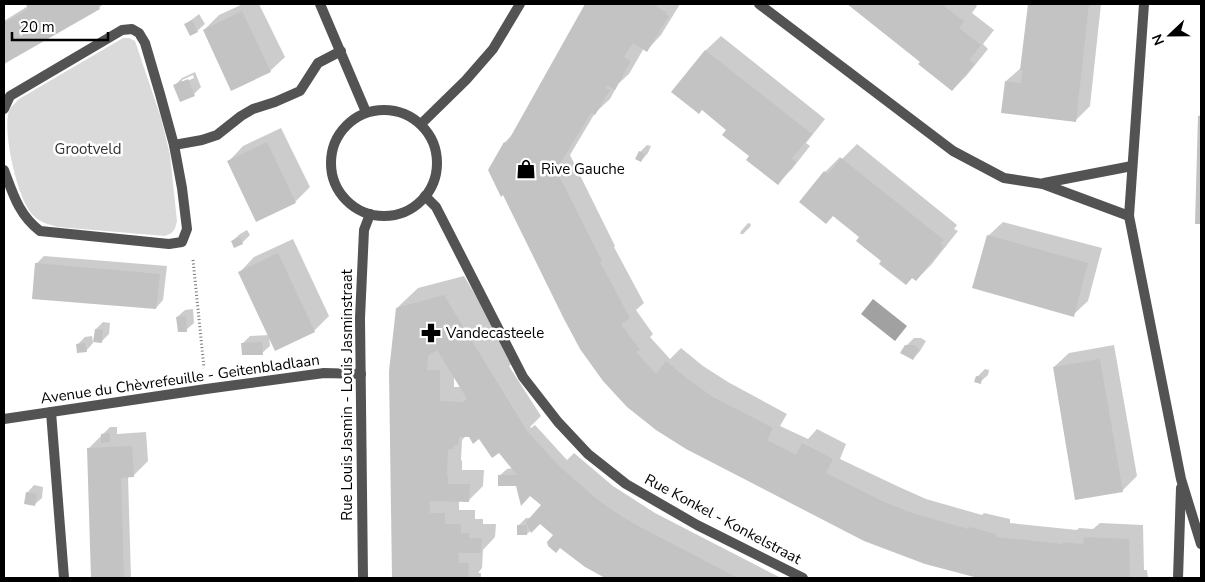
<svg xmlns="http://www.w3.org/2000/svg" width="1205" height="582" font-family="'Nunito Sans',sans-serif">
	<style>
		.green { fill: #dadada }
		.water { fill: #a1a1a1 }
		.shadow { fill: #0003; fill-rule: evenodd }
		.building { fill: #c3c3c3; fill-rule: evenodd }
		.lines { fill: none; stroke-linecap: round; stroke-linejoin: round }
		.path { stroke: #757575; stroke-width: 3; stroke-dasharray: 1 2.5; stroke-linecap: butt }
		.service { stroke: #535353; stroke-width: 10 }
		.minor { stroke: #535353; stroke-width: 10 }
		.labels { text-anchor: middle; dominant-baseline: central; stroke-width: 5; stroke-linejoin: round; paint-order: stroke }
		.park-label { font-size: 15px; fill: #313131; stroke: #fff }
		.poi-label { font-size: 15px; fill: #000; stroke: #fff; text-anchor: start }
		.street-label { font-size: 15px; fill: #000; stroke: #fff }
	</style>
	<rect width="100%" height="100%" fill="#fff"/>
	<path class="green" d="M123,38H129L135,41L161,118L170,155L177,221C175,230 174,233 165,236L58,227C47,224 38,222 31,213C17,196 4,137 8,115C9,108 14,104 19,99Z"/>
	<polygon class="water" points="873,299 907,326 895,341 861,314"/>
	<g class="shadow">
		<polygon points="27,4 103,4 99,8 4,62 4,21 28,6"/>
		<polygon points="243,4 259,4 285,57 270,71 204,30 219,15"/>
		<polygon points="586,4 680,4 661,35 647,50 644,48 629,74 618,84 610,99 595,113 570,155 615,246 614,247 644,303 636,310 653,334 650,337 670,359 681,348 703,366 728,382 787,414 780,426 808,439 817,429 846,444 840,459 897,486 926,499 982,515 984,513 1010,519 1010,523 1077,530 1079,528 1093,529 1100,523 1143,525 1144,570 1147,570 1148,578 983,578 925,563 687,448 505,142 513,134"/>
		<polygon points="849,4 975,4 977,6 972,13 994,30 983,44 988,49 967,75 952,90 922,62"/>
		<polygon points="1030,4 1101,4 1090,106 1075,121 1006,81 1022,67"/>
		<polygon points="199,14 205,24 197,31 185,25"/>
		<polygon points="721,36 825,119 806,143 810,146 792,169 778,183 728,130 702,109 673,92 706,50"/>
		<path d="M195,72L201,87L194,94L175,85L182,78ZM193,75L194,78L182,83V80Z"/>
		<polygon points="1201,114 1201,223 1196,223 1199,116"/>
		<polygon points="281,128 310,187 295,202 229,161 243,146"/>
		<polygon points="857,144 957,225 954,229 958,231 931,265 916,280 913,277 906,284 861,237 834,215 801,202 825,172 840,157 842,159"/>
		<polygon points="647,145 651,146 648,153 641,161 640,152"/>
		<polygon points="1003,222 1102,248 1088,301 1073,315 988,236"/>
		<polygon points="748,223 751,224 750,227 743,234 740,234 741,231"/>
		<polygon points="247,230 250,235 242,243 232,241 240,234"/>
		<polygon points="293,239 329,316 314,331 240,272 254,257"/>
		<polygon points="44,256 167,266 163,300 156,308 36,264"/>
		<path d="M464,276L515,361L509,366L541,416L530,427L531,428L535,425L567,460L574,453L613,486L655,513L781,578H608L586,566L540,522L527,534L518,526L526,518H530L542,505L517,485L499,476L507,469L513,468L501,453L480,438L466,436L462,440L461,460L462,461V470H484L483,486L469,500H459V510H475V519H483V524H496L495,537L483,550L482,568L478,573H481V578H393L390,371L397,308L418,288ZM454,377L461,387H454Z"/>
		<polygon points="193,309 194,323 186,330 177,317 185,310"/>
		<polygon points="103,322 110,323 109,334 102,341 96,329"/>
		<polygon points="269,335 270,346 262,353 242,344 250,336"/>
		<polygon points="92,336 93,343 86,351 78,344 85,337"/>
		<polygon points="914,338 921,338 926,341 920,351 913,359 906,346"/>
		<polygon points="1114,345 1137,476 1122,491 1054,367 1069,353"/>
		<polygon points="985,369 989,370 988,375 980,382 977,377"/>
		<polygon points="110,427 117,427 117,434 146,432 148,461 133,476 128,476 131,578 92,578 88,449"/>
		<polygon points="34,485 43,487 42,498 34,505 27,493"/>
	</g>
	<g class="building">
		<polygon points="26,4 97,4 100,9 4,64 4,23 28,9"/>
		<polygon points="585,4 652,4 666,12 665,14 669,16 647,52 633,43 624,57 631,61 615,90 607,85 606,88 610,90 595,115 591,113 556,170 602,261 600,262 630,318 621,324 640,350 636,352 656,374 666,361 689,380 713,397 773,428 767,440 796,455 802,443 833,459 826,473 882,501 912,513 968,529 969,527 996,534 996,537 1063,544 1063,542 1083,544 1084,537 1129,539 1130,578 978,578 925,564 864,541 686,449 656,430 627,407 603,381 580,349 563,317 503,195 501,197 488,170 504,142 507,143"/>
		<polygon points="847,4 941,4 964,21 959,28 981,45 969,60 975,64 952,91 918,64 920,62"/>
		<polygon points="1028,4 1089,4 1076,122 1001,113 1005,81 1021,83 1023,70 1020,70"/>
		<polygon points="242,11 271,72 231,91 203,30"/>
		<polygon points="192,20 198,32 190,36 184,24"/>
		<polygon points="705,50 812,134 792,158 796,162 778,185 746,160 749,156 722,135 726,130 702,110 699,114 671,92"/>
		<polygon points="188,79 195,96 180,102 173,85"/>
		<polygon points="1198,116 1201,116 1201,224 1195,224"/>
		<polygon points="267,142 296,203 256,222 227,161"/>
		<polygon points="639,151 645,154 641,162 635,159"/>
		<polygon points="841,158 944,240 940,244 944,246 916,281 912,278 906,285 879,264 881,261 856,241 859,237 833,216 826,224 799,202 824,171 828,174"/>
		<polygon points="987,235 1088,263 1074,317 972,288"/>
		<polygon points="240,237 243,244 234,248 231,241"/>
		<polygon points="278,253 315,332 275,351 238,272"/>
		<polygon points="35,263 160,274 156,309 32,299"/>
		<path d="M444,295L527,431L559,466L598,500L618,514L640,527L738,578H605L585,567L560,548L556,553L548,546L547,542L553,535L540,524L531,533L526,522L541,505L530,496L521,506L516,486H498V475H517L499,453L492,458L479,439L473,444L469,437H459L458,445H454V449H448L447,475H448V484H470L469,502L430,501V513H445V524H461V533H469V538H482L481,553H458L459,563H469L468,578H392L389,371L396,308ZM437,350L467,399L463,402L440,401V370H427L428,356Z"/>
		<polygon points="186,316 187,332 178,332 176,317"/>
		<polygon points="95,329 103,330 102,343 93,342"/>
		<polygon points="262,342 263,355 242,355 241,343"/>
		<polygon points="85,343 87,352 77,353 76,344"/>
		<polygon points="905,345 914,345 919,349 913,360 900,353"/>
		<polygon points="1100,359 1123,492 1075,500 1053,367"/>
		<polygon points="976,376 982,377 981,384 974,382"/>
		<polygon points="110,433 110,442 101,443 101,434"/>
		<polygon points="132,446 134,477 121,478 124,578 91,578 87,448"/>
		<polygon points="26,492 37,494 35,506 24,504"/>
		<rect x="517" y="525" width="10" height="10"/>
	</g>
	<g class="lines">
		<polyline class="path" points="193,260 204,368"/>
		<polyline class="service" points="51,412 64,578"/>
		<g class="minor">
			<polyline points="320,4 366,112"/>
			<polyline points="759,4 953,151 1004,178 1043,184 1129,216"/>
			<polyline points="1144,4 1129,216 1181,479 1201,544"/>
			<path d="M4,109L10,96L122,30L132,29L139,33L145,43L160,94L174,145L182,188L187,229L182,242L169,244L40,231C19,215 13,194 4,170"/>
			<circle cx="384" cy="163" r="53"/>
			<polyline points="421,124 466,80 493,49 520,4"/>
			<polyline points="174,145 202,140 217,135 241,116 253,109 275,102 300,91 318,63 341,51"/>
			<polyline points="1044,183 1132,166"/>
			<polyline points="425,196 436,207 523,377 558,422 588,454 626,484 697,525 803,578"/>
			<polyline points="4,419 206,389 324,373 361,374"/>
			<polyline points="363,578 360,318 364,230 370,214"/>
			<polyline points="1178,578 1181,488"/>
		</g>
	</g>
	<defs>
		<symbol id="shop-bare" viewBox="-9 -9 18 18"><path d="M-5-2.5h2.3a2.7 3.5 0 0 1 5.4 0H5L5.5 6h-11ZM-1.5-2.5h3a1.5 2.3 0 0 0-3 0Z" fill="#000" stroke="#fff" stroke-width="2.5" paint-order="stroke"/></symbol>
		<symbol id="pharmacy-bare" viewBox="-9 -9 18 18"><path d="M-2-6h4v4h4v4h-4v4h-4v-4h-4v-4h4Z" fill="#000" stroke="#fff" stroke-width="2.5" paint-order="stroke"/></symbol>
	</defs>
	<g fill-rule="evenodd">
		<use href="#shop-bare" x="512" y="155" width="28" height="28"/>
		<use href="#pharmacy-bare" x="417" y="319" width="28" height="28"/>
	</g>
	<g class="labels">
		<g class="park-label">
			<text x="88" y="149">Grootveld</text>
		</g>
		<g class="poi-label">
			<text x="541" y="169">Rive Gauche</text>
			<text x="446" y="333">Vandecasteele</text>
		</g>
		<g class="street-label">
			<text transform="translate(180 379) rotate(-8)">Avenue du Chèvrefeuille - Geitenbladlaan</text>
			<text transform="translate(347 395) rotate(-90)">Rue Louis Jasmin - Louis Jasminstraat</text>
			<text transform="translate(723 519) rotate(28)">Rue Konkel - Konkelstraat</text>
		</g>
	</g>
	<rect width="1205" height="582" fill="none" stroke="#000000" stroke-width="10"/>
	<g transform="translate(1170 35) rotate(248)" stroke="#ffffff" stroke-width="4" paint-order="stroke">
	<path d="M0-4L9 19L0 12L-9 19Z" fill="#000000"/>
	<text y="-8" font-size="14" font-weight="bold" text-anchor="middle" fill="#000000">N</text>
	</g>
	<path d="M12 32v8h96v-8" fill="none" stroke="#000000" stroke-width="2.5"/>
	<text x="20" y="32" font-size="15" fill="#000000" stroke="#ffffff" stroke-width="4" paint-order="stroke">20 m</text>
</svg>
